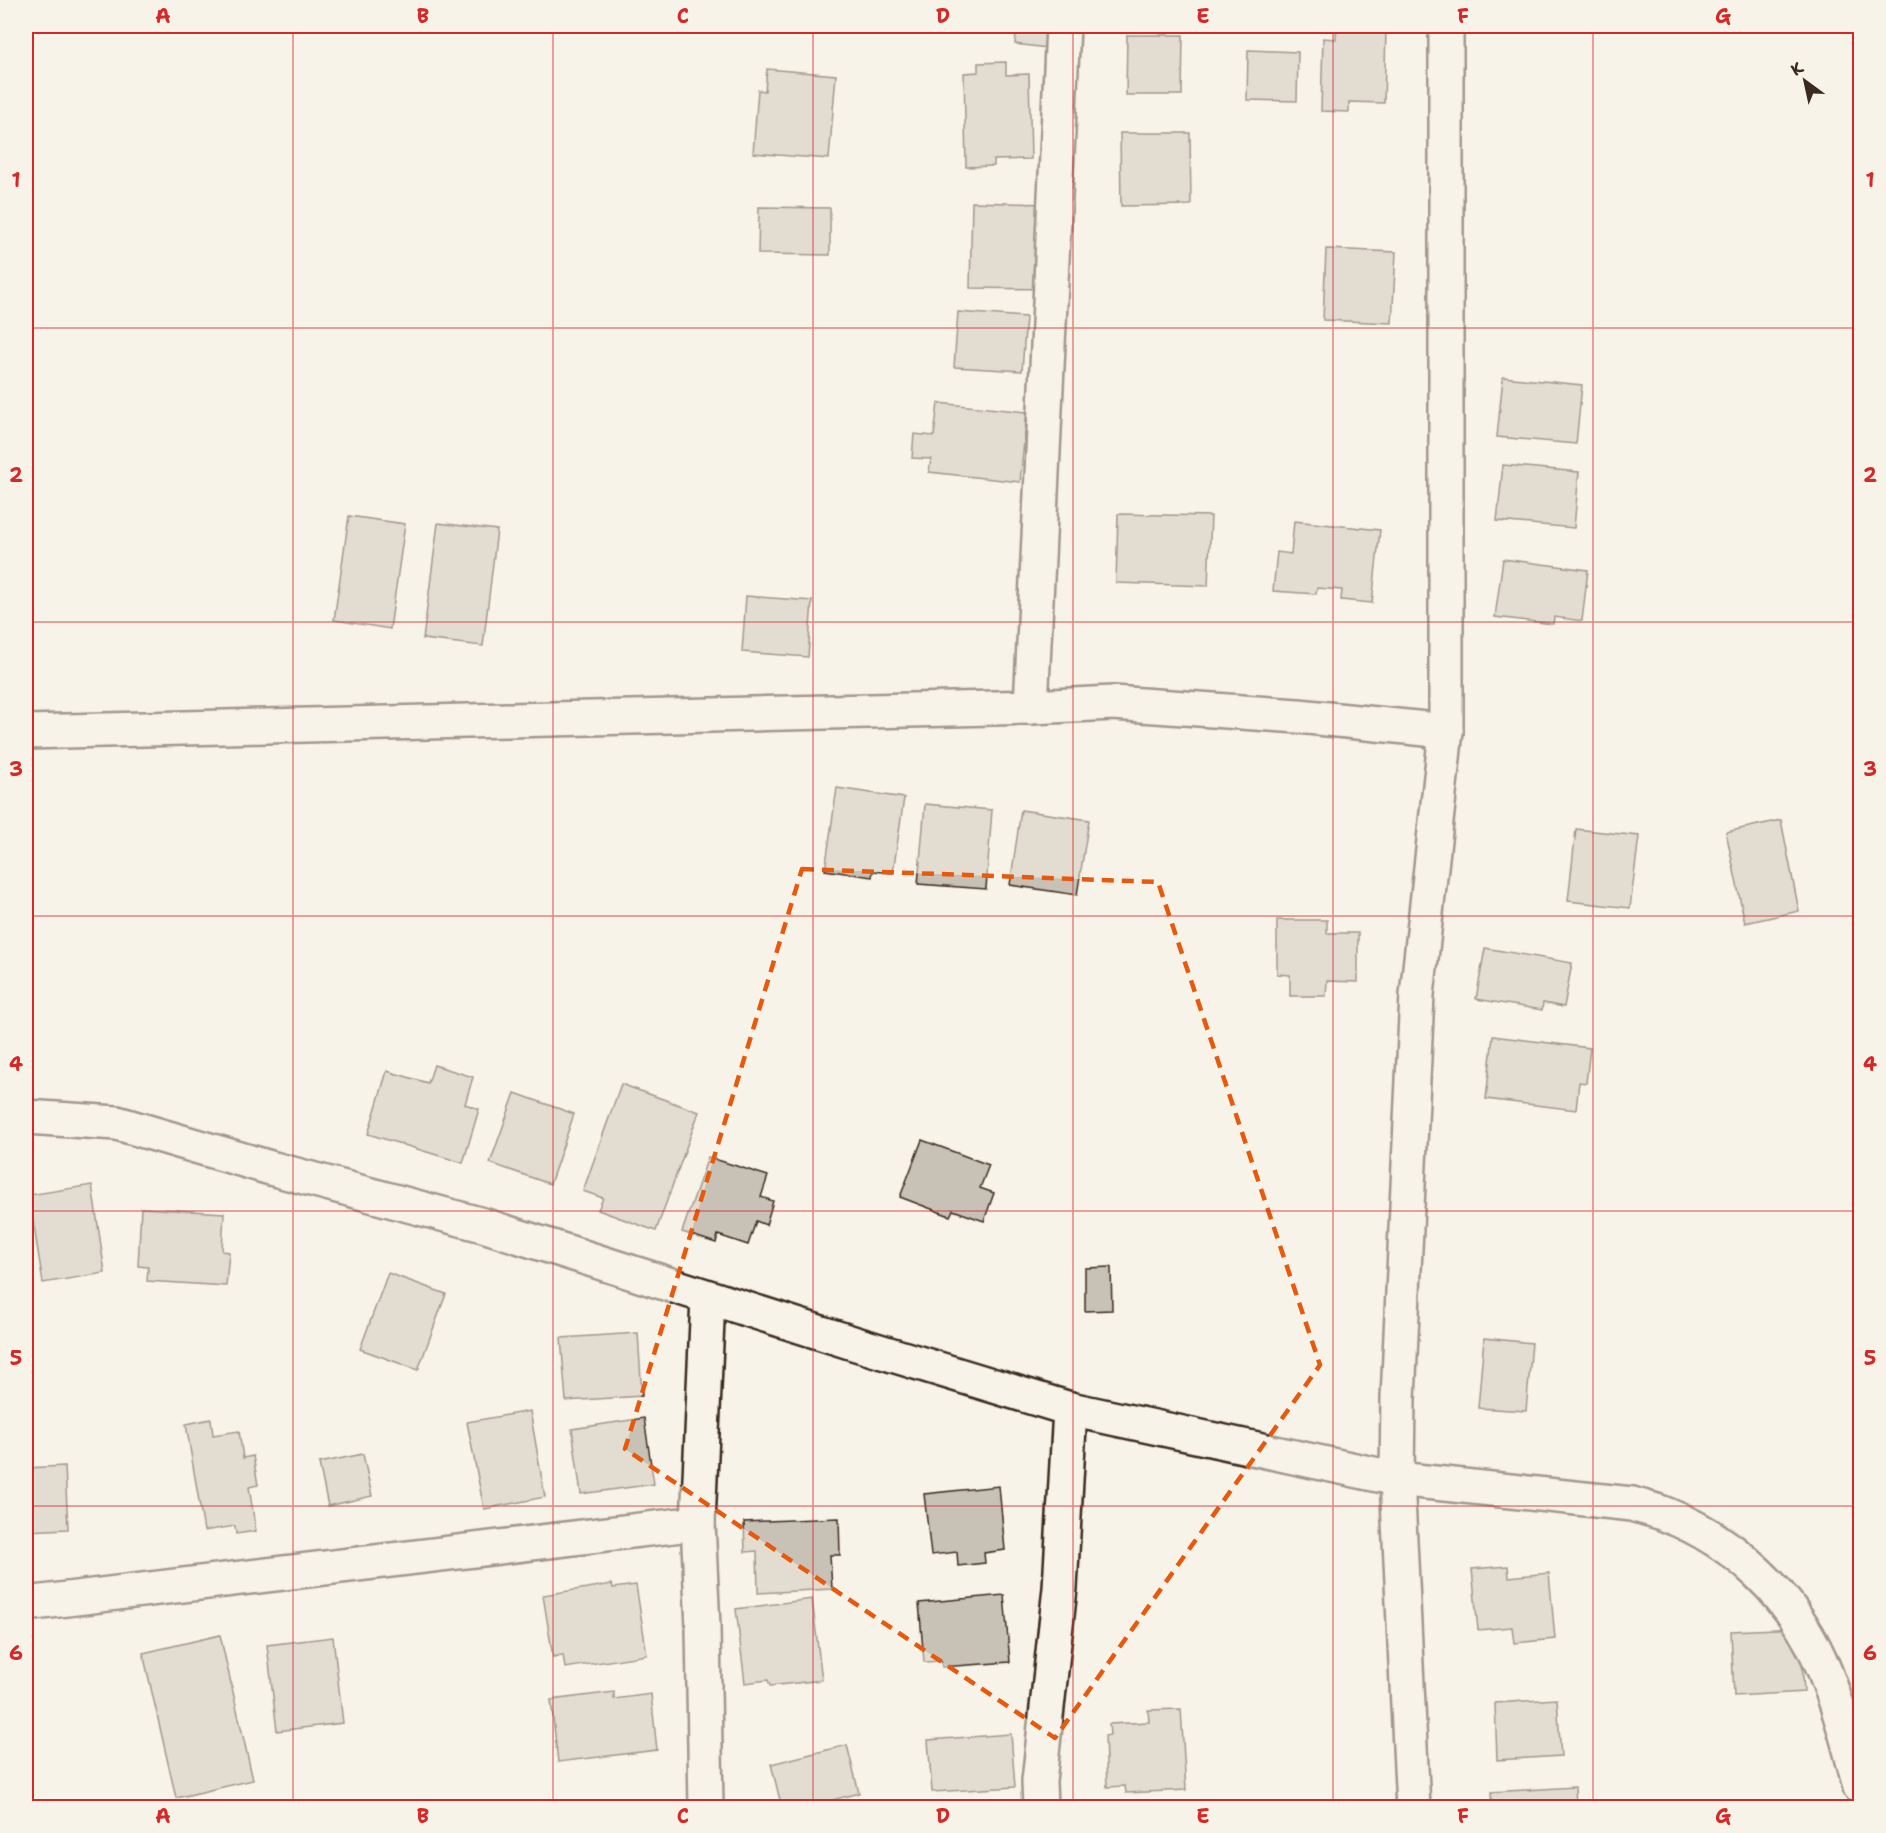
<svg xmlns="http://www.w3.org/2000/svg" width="1886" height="1833" font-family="'Shantell Sans',sans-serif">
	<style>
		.building { fill: #c8c1b6; stroke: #3b2a1e; stroke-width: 1.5 }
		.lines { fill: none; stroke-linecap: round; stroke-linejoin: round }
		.minor-casing { stroke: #3b2a1e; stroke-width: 38 }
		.minor { stroke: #f7f3e8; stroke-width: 33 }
		.marked { fill: none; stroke: #e8590c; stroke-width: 4.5; stroke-dasharray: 12 8; stroke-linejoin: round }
		.grid { fill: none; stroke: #d62828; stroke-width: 1.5; stroke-opacity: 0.55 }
		.neatline { fill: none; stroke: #d62828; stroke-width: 2 }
		.grid-label { font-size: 20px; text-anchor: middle; font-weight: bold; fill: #d62828 }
	</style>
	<rect width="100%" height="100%" fill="#f7f3e8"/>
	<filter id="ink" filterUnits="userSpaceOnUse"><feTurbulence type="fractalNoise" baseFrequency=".0167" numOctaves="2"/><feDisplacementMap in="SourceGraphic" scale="12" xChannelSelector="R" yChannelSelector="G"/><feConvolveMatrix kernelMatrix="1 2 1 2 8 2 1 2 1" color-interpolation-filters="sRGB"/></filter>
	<g filter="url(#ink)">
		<g class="building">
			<polygon points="1017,26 1050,26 1047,48 1015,44"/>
			<polygon points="1336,31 1386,31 1384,103 1349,102 1349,112 1321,111 1323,38 1336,39"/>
			<polygon points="1127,35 1183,35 1182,95 1126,95"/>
			<polygon points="1248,50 1298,52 1297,101 1247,100"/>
			<polygon points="1006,62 1006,75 1029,74 1031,159 994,160 994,166 966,167 964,73 978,72 978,63"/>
			<polygon points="767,69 836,75 829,159 753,153 758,90 765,91"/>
			<polygon points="1120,133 1190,133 1191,205 1121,206"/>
			<polygon points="972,202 1048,204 1046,289 970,288"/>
			<polygon points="759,207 830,208 830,255 758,254"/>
			<polygon points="1326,249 1396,252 1392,323 1323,320"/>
			<polygon points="958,312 1026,317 1022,371 954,367"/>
			<polygon points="1503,377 1582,385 1576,444 1497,437"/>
			<polygon points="938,403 1027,412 1020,482 929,472 931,459 912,458 914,434 934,436"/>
			<polygon points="1503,465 1579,472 1574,528 1497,521"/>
			<polygon points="1118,514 1211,516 1208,586 1116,583"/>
			<polygon points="349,516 405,524 390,629 334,620"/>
			<polygon points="1294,521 1380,530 1372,603 1341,600 1342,590 1317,588 1316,594 1273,591 1277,552 1291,554"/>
			<polygon points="438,523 497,530 483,646 423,639"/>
			<polygon points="1503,559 1588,570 1582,621 1554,617 1553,624 1495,617"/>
			<polygon points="746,596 812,601 808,657 742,652"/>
			<polygon points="837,788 904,798 893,873 873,871 872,877 825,870"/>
			<polygon points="925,804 992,810 986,889 918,884"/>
			<polygon points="1021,810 1089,820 1077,895 1010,885"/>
			<polygon points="1781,820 1799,911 1745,923 1726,832"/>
			<polygon points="1576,829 1639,836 1630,908 1568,901"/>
			<polygon points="1277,920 1327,920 1327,933 1358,933 1358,982 1327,981 1326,996 1290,996 1290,975 1277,974"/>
			<polygon points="1485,948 1572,963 1564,1007 1543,1003 1542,1010 1476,999"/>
			<polygon points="1493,1036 1590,1048 1586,1083 1579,1082 1576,1110 1486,1099"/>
			<polygon points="434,1065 473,1077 465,1104 479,1109 463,1163 368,1134 387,1071 428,1083"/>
			<polygon points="621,1084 699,1112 656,1231 598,1210 603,1198 583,1191"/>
			<polygon points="515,1093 574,1114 550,1184 490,1163"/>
			<polygon points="922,1140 989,1165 980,1188 994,1193 984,1221 953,1210 950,1216 900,1197"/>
			<polygon points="708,1157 768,1176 761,1197 773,1201 766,1225 756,1221 748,1245 718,1235 716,1243 682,1232"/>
			<polygon points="92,1185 105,1273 43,1283 29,1195"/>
			<polygon points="141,1208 224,1213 222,1251 229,1252 226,1286 147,1281 148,1267 138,1266"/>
			<polygon points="1111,1267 1112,1310 1085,1311 1085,1268"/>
			<polygon points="388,1273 446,1294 418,1370 360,1349"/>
			<polygon points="638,1333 642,1396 566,1401 561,1338"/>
			<polygon points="1484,1338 1532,1343 1526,1411 1478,1408"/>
			<polygon points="530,1411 545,1497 484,1509 467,1422"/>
			<polygon points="644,1418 654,1484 581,1494 572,1429"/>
			<polygon points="211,1419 213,1435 239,1431 243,1458 253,1456 258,1485 249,1487 256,1531 236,1534 235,1526 204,1531 186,1424"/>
			<polygon points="363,1454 372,1496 328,1506 319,1463"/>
			<polygon points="65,1466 68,1529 26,1531 26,1468"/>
			<polygon points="999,1486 1005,1550 984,1553 985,1563 958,1566 957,1552 931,1555 924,1494"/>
			<polygon points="839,1518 840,1555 830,1555 832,1589 758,1593 757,1551 745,1552 744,1522"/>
			<polygon points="1508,1566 1509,1577 1549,1573 1555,1639 1514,1643 1512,1627 1478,1630 1472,1569"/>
			<polygon points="612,1584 613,1588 636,1585 647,1655 565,1668 563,1655 553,1657 543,1595"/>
			<polygon points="1004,1595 1010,1662 942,1667 941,1661 924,1662 919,1603"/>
			<polygon points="812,1599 822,1680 770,1686 768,1680 745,1683 736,1609"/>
			<polygon points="1800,1628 1804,1692 1734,1696 1731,1631"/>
			<polygon points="220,1635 253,1780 176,1798 143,1653"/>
			<polygon points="333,1637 343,1723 277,1731 267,1645"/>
			<polygon points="614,1692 614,1699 651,1694 657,1750 558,1762 551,1700"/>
			<polygon points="1557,1699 1561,1756 1497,1760 1495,1703"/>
			<polygon points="1181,1709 1186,1790 1126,1793 1125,1786 1107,1787 1105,1736 1110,1735 1109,1724 1149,1722 1148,1710"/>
			<polygon points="1011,1734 1015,1787 932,1792 928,1740"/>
			<polygon points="847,1745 859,1793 802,1808 782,1808 771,1764"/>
			<polygon points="1575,1787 1576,1808 1492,1808 1491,1792"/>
			<polygon points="1338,1802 1338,1808 1261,1808"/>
		</g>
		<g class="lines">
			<defs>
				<g id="minor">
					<polyline points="1063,26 1031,707 1113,703 1298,716 1446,731 1417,995 1398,1398 1397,1479 1413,1808"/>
					<polyline points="1446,26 1446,731"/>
					<polyline points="26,732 1031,707"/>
					<path d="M26,1117L117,1123L274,1169L483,1225L853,1343L1070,1409L1397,1479L1632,1504C1644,1508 1656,1510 1667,1515C1734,1541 1791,1595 1820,1660C1838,1701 1849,1745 1860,1787"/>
					<polyline points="26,1604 698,1523"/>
					<polyline points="706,1808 703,1627 698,1523 708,1298"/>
					<polyline points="1040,1808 1039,1781 1060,1588 1070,1409"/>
				</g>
			</defs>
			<use href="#minor" class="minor-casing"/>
			<use href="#minor" class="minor"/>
		</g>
	</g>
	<path d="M0 0H1886V1833H0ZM802,869L1158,882L1320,1365L1055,1738L625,1449Z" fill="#f7f3e8" fill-opacity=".55" fill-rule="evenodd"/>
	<path class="marked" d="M802,869L1158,882L1320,1365L1055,1738L625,1449Z"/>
	<path class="grid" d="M293,26V1808M553,26V1808M813,26V1808M1073,26V1808M1333,26V1808M1593,26V1808M26,328H1860M26,622H1860M26,916H1860M26,1211H1860M26,1506H1860"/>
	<rect width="1886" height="1833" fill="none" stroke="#f7f3e8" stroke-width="66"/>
	<g transform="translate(1805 81) rotate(327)" stroke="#f7f3e8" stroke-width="4.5" paint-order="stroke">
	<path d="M0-4.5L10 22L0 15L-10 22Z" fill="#3b2a1e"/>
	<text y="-9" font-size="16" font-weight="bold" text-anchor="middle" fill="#3b2a1e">K</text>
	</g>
	<rect x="33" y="33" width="1820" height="1767" class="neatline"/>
	<g class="grid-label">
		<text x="163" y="23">A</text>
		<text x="423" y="23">B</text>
		<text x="683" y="23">C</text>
		<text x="943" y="23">D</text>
		<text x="1203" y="23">E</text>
		<text x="1463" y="23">F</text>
		<text x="1723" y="23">G</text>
		<text x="16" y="187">1</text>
		<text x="1870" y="187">1</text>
		<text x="16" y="482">2</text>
		<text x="1870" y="482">2</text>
		<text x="16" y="776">3</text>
		<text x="1870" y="776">3</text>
		<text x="16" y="1071">4</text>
		<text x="1870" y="1071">4</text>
		<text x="16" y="1365">5</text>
		<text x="1870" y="1365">5</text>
		<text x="16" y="1660">6</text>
		<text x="1870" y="1660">6</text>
		<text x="163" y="1823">A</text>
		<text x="423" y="1823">B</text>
		<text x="683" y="1823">C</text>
		<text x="943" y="1823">D</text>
		<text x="1203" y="1823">E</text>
		<text x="1463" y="1823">F</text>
		<text x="1723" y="1823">G</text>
	</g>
</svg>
